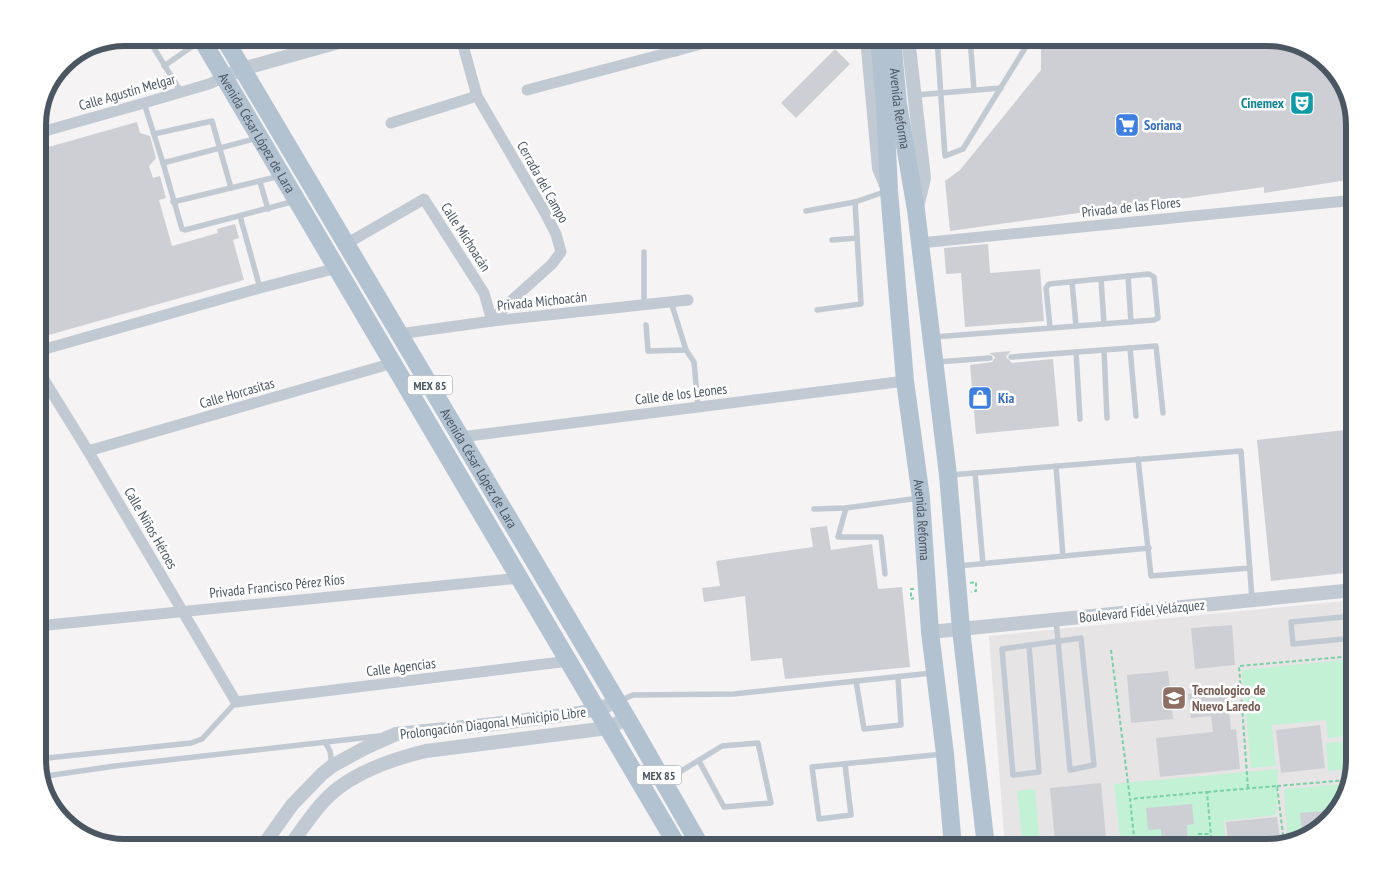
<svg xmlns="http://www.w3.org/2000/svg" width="1392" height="885" font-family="'PT Sans Narrow',sans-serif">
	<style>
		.education { fill: #e6e4e5 }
		.green { fill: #c3f1d5 }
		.building { fill: #cdcfd5 }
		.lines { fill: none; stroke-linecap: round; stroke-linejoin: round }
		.path { stroke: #7ad0a6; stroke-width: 2; stroke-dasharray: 4 2.5; stroke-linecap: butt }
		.service { stroke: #c1cad2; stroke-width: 5.5 }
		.minor { stroke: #c1cad2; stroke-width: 11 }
		.tertiary { stroke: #c1cad2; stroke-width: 14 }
		.primary { stroke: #b3c2d1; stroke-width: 18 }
		.labels { text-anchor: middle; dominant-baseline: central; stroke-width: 5; stroke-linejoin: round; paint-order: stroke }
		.shield { fill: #fff; stroke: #808990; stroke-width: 1 }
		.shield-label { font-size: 12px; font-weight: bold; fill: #4a5661 }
		.street-label { font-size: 14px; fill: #4a5661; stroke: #fff }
		.culture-label { font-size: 14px; font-weight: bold; fill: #0d838f; stroke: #fff; text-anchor: end }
		.shop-label { font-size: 14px; font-weight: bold; fill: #366cbe; stroke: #fff; text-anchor: start }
		.education-label { font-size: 14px; font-weight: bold; fill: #785e54; stroke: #fff; text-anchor: start }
		.rim { fill: none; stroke: #4a5661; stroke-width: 6 }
	</style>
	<rect width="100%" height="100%" fill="#f5f3f3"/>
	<polygon class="education" points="1354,600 1354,760 1340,808 1310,836 1267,847 1005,847 989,636"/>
	<g class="green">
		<polygon points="1354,659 1354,736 1328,738 1326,720 1272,725 1276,766 1251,768 1242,670"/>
		<polygon points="1354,741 1354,760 1352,769 1328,771 1326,743"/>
		<polygon points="1278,769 1276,815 1224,821 1226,844 1245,843 1246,847 1121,847 1114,784"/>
		<polygon points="1347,784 1340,808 1310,836 1288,842 1284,789"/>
		<polygon points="1035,789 1040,847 1023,847 1017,791"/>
	</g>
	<g class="building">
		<polygon points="1121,38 1266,38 1315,52 1343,82 1354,125 1354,179 1264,193 1264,187 950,231 945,181 960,170 1041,70 1041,46"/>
		<polygon points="835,49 850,64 796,118 781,103"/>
		<polygon points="137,122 140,133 150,136 156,158 149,166 153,178 160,176 166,198 159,200 172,246 218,233 217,229 235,224 239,238 233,240 244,280 38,338 38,150"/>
		<polygon points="988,244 990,273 1040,269 1044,321 965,327 961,273 946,274 944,248"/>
		<polygon points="1011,351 1006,357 1012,363 1053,359 1059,426 976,434 970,365 992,362 995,357 989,353"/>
		<polygon points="1354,429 1354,572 1271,581 1257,440"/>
		<polygon points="827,526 831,550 872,544 878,589 902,587 910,667 785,679 782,658 751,661 745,596 704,602 702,588 720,586 716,561 813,547 810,528"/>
		<polygon points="1232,625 1235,665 1195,669 1191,628"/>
		<polygon points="1168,671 1173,719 1131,723 1127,675"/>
		<polygon points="1227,690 1231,730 1236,729 1240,769 1160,777 1156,738 1213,732 1211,716 1191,718 1188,694"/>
		<polygon points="1320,725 1325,768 1281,773 1276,730"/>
		<polygon points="1101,783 1106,837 1055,842 1050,788"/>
		<polygon points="1192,804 1194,824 1187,825 1188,848 1162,848 1161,829 1148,830 1146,808"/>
		<polygon points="1338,810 1310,836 1303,838 1300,813"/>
		<polygon points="1277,817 1280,839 1267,840 1267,847 1248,848 1248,840 1228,842 1226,822"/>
	</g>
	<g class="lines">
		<g class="path">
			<polyline points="970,583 976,582 976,591 971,592"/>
			<polyline points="914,589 911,589 911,599 914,598"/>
			<polyline points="1111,650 1130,799"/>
			<polyline points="1277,786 1348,780"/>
			<polyline points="1248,788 1239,666 1354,656"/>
			<polyline points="1207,792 1277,786 1284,843"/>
			<polyline points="1198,834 1211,834"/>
			<polyline points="1134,840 1155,839"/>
			<polyline points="1135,847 1130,799 1207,792 1212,847"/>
		</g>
		<g class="service">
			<polyline points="151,38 152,45 181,92"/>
			<polyline points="937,38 945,156 963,149 1027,45 1037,38"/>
			<polyline points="970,38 974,90"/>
			<polyline points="164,66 200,41"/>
			<polyline points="916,95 1001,88"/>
			<polyline points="144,103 163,163 182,229 185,230 295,201"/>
			<polyline points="154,134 212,121 231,188"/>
			<polyline points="163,163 258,138"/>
			<polyline points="260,182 268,209"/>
			<polyline points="173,202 280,176"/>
			<polyline points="806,211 855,202 887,191"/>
			<polyline points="240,216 260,288"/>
			<polyline points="832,240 857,238"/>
			<polyline points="1128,276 1131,322"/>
			<polyline points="1101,279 1104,324"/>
			<polyline points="1072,282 1076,326"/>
			<polyline points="671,302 686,350 694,362 698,406"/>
			<polyline points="644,305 644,252"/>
			<polyline points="817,310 861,304 855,202"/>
			<polyline points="646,325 648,351 686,350"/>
			<polyline points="934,337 1154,320 1158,318 1154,277 1149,274 1049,284 1046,288 1050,327"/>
			<polyline points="1130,348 1136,416"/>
			<polyline points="1104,350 1107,418"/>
			<polyline points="1076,352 1080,419"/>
			<polyline points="1011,357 1156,346 1163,413"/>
			<polyline points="937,362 990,358"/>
			<polyline points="1138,459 1151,576 1250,568"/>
			<polyline points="1056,466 1063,556"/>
			<polyline points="975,473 983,564"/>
			<polyline points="950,475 1241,451 1252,599"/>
			<polyline points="846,508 838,537 881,537 885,574"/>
			<polyline points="814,509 846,508 919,498"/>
			<polyline points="958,566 1149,548"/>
			<polyline points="1348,591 1351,616"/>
			<polyline points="1354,616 1291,622 1293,644 1354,638"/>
			<polyline points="1029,645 1039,772 1013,775 1002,649 1081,638 1094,765 1070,770 1058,641 1056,620"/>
			<polyline points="856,681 864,729 901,725 898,677"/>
			<polyline points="619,701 633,695 734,694 932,673"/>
			<polyline points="325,742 330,751 332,766"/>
			<polyline points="38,759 191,743 202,739 236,702"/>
			<polyline points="845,764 851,815 819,819 812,767 944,754"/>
			<polyline points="42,779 46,776 115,766 379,736"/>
			<polyline points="665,781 722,746 758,743 771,803 724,807 699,761"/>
		</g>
		<g class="minor">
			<polyline points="461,38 477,96 544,211 556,234 561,252 552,264 512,300 492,321"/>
			<polyline points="672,38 676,51"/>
			<polyline points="527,90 724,38"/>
			<polyline points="391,123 477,96"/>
			<polyline points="38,133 144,103 209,84 224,77"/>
			<polyline points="920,243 1345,201"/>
			<polyline points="346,244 424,199 484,293 492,321"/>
			<polyline points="399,334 492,321 688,300"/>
			<polyline points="38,351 260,288 337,268"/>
			<polyline points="38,370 88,451 236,702 569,661"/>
			<polyline points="461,437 905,381"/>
			<polyline points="88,451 393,363"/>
			<polyline points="38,626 520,578"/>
		</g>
		<g class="tertiary">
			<polyline points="867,38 879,168 886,185"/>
			<polyline points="908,38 924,178 917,207"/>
			<polyline points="224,77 242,69 353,38"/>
			<polyline points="930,632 1354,590"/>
			<polyline points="262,847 292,805 322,774 332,766 365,748 396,734 494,724 579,713 597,709 617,702"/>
			<path d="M289,847C300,832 311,815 324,801C349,774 392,759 426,751L608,728L627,718"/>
		</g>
		<g class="primary">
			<path id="s1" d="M201,38L678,847"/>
			<path id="s2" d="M224,38L627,718L701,847"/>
			<path id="s3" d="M879,38L885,105L889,191L905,381L921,498L930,632L945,754L953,847"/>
			<path id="s4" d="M892,38L898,104L916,210L948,475L961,629L986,847"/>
		</g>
	</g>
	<defs>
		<symbol id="theatre-square" viewBox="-11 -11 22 22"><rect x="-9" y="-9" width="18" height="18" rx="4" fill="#0f9aa8" stroke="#fff"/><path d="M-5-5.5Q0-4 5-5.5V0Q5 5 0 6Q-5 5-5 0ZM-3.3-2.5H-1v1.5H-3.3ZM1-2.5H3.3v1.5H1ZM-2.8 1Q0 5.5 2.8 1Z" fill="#fff"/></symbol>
		<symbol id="supermarket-square" viewBox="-11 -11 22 22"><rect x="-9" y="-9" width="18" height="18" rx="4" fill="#3f7fe0" stroke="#fff"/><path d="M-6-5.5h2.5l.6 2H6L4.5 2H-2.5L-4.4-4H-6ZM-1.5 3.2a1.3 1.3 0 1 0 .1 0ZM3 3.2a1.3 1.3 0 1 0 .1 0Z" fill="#fff"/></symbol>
		<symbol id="shop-square" viewBox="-11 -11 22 22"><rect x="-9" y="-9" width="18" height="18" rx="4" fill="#3f7fe0" stroke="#fff"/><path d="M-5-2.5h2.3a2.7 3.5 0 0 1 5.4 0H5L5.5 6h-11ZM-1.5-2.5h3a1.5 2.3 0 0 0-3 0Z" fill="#fff"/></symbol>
		<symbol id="university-square" viewBox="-11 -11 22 22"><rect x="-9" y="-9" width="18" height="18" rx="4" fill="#8d6e63" stroke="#fff"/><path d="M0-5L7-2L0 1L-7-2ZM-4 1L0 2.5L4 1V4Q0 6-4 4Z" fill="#fff"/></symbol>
	</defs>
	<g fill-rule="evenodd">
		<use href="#theatre-square" x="1288" y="89" width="28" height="28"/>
		<use href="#supermarket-square" x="1113" y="111" width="28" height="28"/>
		<use href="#shop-square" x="966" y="384" width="28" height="28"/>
		<use href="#university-square" x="1160" y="684" width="28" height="28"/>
	</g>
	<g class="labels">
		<g class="shield">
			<rect x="407.5" y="375.5" width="45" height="19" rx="4"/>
			<rect x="636.5" y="765.5" width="45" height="19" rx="4"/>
		</g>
		<g class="shield-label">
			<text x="430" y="385">MEX 85</text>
			<text x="659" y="775">MEX 85</text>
		</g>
		<g class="street-label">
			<text transform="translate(127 92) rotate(-16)">Calle Agustín Melgar</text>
			<text stroke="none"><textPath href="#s4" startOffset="71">Avenida Reforma</textPath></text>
			<text stroke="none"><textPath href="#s1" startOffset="110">Avenida César López de Lara</textPath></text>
			<text transform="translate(543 182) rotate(61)">Cerrada del Campo</text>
			<text transform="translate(1131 207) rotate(-6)">Privada de las Flores</text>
			<text transform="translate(466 237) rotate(57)">Calle Michoacán</text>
			<text transform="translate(542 301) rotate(-6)">Privada Michoacán</text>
			<text transform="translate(237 393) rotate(-16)">Calle Horcasitas</text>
			<text transform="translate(681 394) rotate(-7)">Calle de los Leones</text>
			<text stroke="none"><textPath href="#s2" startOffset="500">Avenida César López de Lara</textPath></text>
			<text stroke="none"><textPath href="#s3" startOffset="484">Avenida Reforma</textPath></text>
			<text transform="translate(151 528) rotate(60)">Calle Niños Héroes</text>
			<text transform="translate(277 586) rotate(-6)">Privada Francisco Pérez Ríos</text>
			<text transform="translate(1142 611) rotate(-6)">Boulevard Fidel Velázquez</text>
			<text transform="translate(401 667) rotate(-7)">Calle Agencias</text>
			<text transform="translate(493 723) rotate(-7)">Prolongación Diagonal Municipio Libre</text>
		</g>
		<g class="culture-label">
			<text x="1284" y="103">Cinemex</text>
		</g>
		<g class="shop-label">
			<text x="1144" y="125">Soriana</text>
			<text x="998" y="398">Kia</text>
		</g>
		<g class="education-label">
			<text x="1192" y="690">Tecnologico de<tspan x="1192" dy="16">Nuevo Laredo</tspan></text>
		</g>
	</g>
	<path d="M0 0H1392V885H0ZM125 46H1267A79 79 0 0 1 1346 125V760A79 79 0 0 1 1267 839H125A79 79 0 0 1 46 760V125A79 79 0 0 1 125 46Z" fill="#fff" fill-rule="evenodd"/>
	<path class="rim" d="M125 46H1267A79 79 0 0 1 1346 125V760A79 79 0 0 1 1267 839H125A79 79 0 0 1 46 760V125A79 79 0 0 1 125 46Z"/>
</svg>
